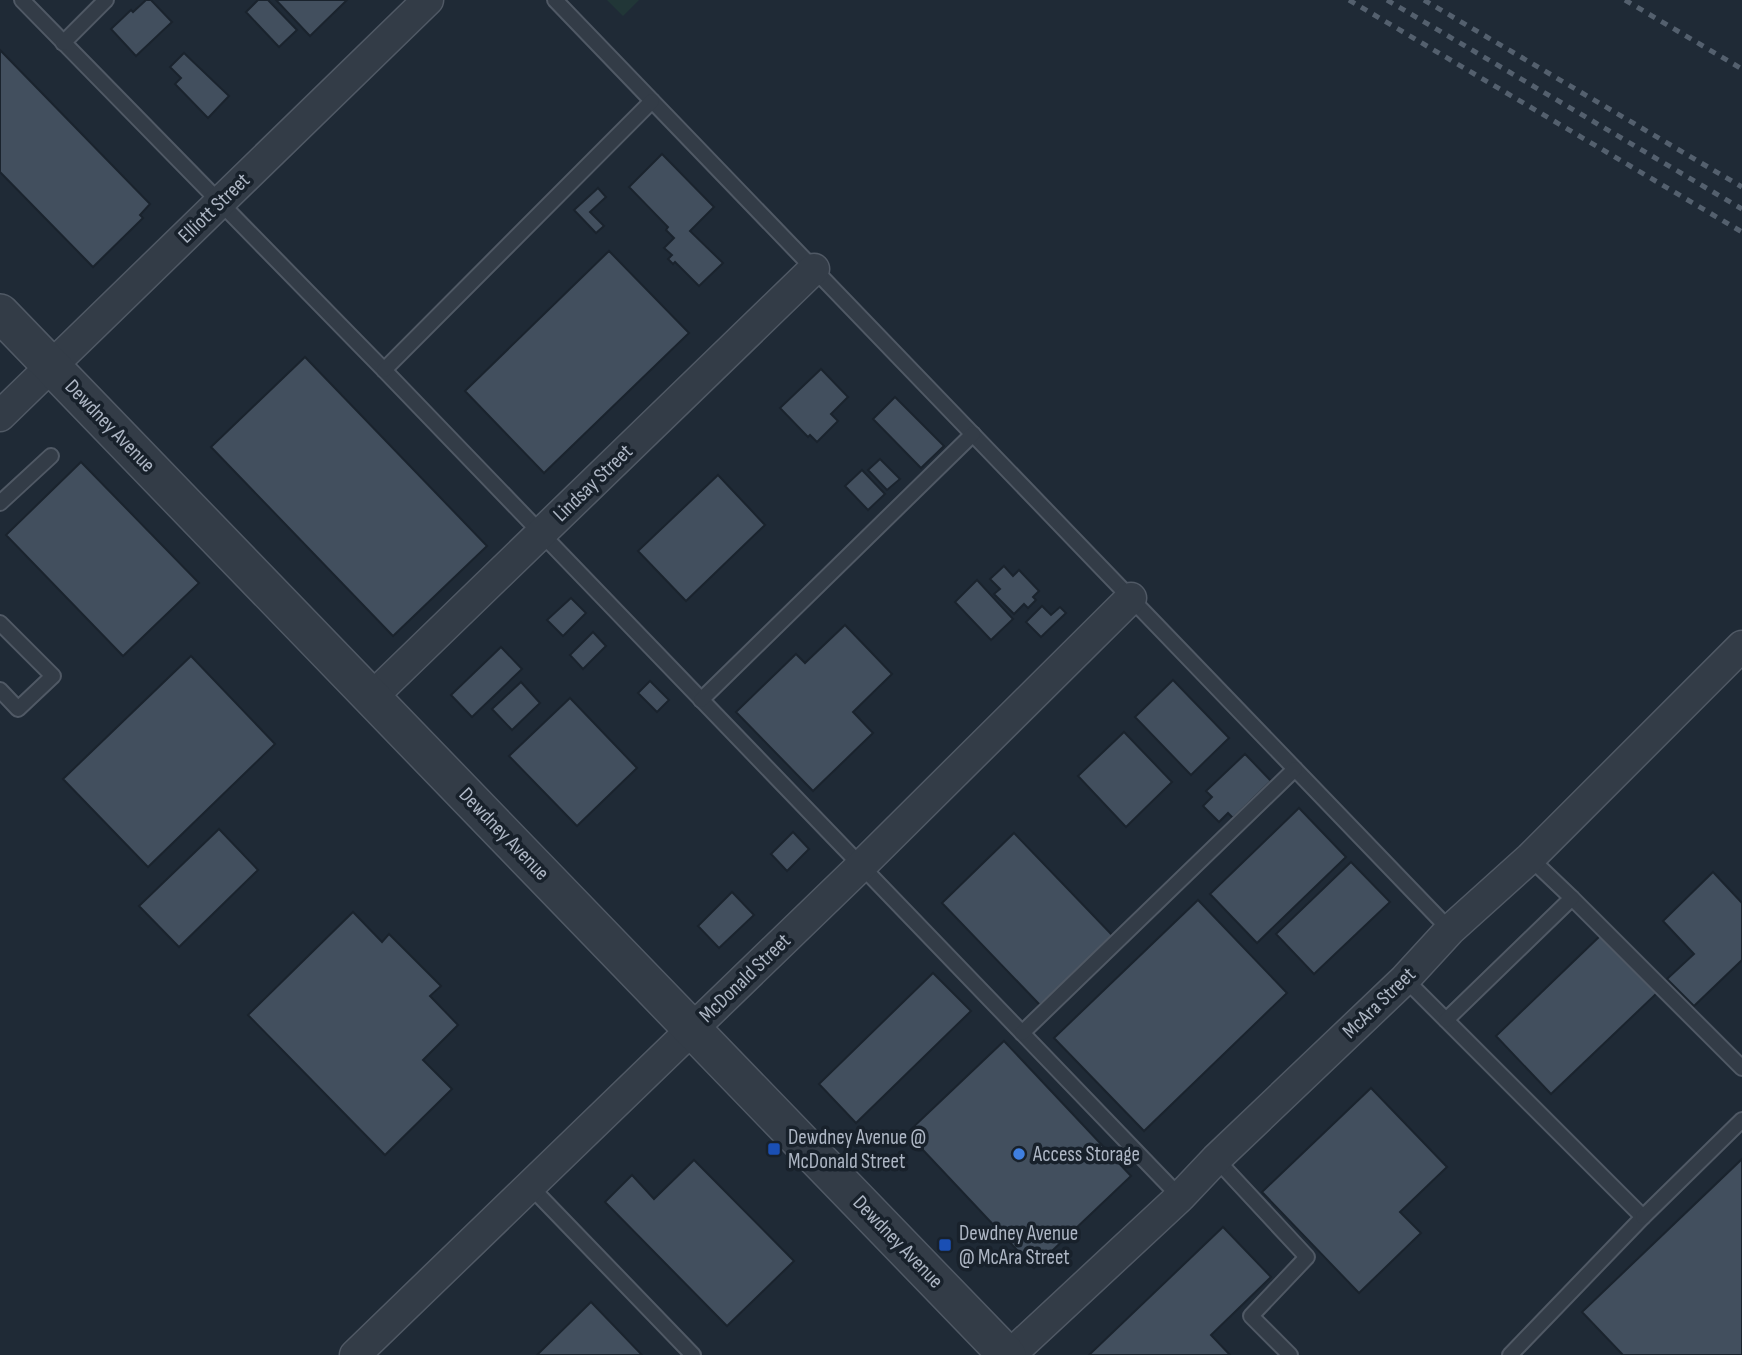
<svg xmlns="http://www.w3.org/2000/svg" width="1742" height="1355" font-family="'Sofia Sans Condensed',sans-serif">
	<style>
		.green { fill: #213637 }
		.building { fill: #424f5e; stroke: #1a232d; stroke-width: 2 }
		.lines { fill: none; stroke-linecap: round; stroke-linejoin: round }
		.service-casing { stroke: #505965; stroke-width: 18 }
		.minor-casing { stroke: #505965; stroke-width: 33 }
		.tertiary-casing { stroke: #505965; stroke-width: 40 }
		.service { stroke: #333c47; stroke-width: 14 }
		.minor { stroke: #333c47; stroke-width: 30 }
		.tertiary { stroke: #333c47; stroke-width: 37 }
		.rail { stroke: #54606e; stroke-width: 5; stroke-dasharray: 7 7; stroke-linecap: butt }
		.transit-dot { fill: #1a4fb4; stroke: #18212b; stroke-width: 2.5 }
		.shop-dot { fill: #3f7fe0; stroke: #18212b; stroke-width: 2.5 }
		.labels { text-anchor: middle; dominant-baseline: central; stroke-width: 7; stroke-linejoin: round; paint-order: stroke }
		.street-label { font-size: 21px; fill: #adb6c4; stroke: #18212b }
		.poi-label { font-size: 21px; fill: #adb6c4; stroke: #18212b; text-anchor: start }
	</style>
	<rect width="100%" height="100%" fill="#1f2a36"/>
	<polygon class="green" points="607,0 639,0 623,16"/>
	<g class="building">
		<polygon points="146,0 151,0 172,22 136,56 111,29 131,10 133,12"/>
		<polygon points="258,0 268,0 297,30 279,47 246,12"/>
		<polygon points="276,0 347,0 310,36"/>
		<polygon points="0,50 150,204 140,215 143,218 93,267 0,172"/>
		<polygon points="184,53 229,96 208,118 175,84 181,78 170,67"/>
		<polygon points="662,154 714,207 690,231 723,263 699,286 675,262 673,264 668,259 672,255 664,248 674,238 666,230 668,227 629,187"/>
		<polygon points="598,188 606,197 590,212 604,226 596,233 574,210"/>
		<polygon points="609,251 689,333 544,473 465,391"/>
		<polygon points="305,357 487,546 393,636 211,447"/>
		<polygon points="821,369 848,397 831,414 838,421 817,442 810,435 808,437 780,408"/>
		<polygon points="895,397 944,446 921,468 873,419"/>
		<polygon points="880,459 900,479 887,490 868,470"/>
		<polygon points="81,462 199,583 123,656 6,535"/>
		<polygon points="862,470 885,494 868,510 845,486"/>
		<polygon points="718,475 765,525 686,601 638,551"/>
		<polygon points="1004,566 1013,576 1019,570 1039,591 1033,597 1036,600 1028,608 1024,604 1014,614 994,594 1000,589 990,579"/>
		<polygon points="977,580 1013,619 991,640 955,602"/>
		<polygon points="571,598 586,613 563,636 547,620"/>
		<polygon points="1042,606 1051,615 1060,607 1066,613 1041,637 1026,622"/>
		<polygon points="845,625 892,674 853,712 873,733 813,791 736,712 796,654 805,663"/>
		<polygon points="593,632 606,646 583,669 570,655"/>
		<polygon points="501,647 522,669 472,717 451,695"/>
		<polygon points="191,656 275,744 148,867 63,779"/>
		<polygon points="1173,680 1229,738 1191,775 1135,717"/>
		<polygon points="650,681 669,700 657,712 638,693"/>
		<polygon points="521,682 540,703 512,730 492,709"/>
		<polygon points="570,698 637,768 577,826 509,756"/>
		<polygon points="1124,732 1172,782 1126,827 1078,776"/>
		<polygon points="1245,754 1271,781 1233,818 1228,813 1219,822 1203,806 1212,797 1206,791"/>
		<polygon points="1299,808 1346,857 1257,943 1210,894"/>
		<polygon points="219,829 258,870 179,947 139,906"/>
		<polygon points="793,832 809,849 787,871 771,854"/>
		<polygon points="1014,833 1113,936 1040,1005 942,903"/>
		<polygon points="1351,862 1390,902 1314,974 1276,934"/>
		<polygon points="1713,872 1742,903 1742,960 1694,1006 1667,979 1694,954 1663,921"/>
		<polygon points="732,892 754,915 719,948 698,926"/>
		<polygon points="1198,900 1287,993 1144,1131 1054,1038"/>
		<polygon points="353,912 382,942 389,934 441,986 430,996 458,1025 423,1060 452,1089 385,1155 248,1015"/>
		<polygon points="1601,935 1657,993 1551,1094 1496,1036"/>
		<polygon points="933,973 971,1011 856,1123 819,1084"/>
		<polygon points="1004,1041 1131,1176 1034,1268 907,1133"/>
		<polygon points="1371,1088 1447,1167 1400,1212 1421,1233 1359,1293 1262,1192"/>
		<polygon points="1742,1159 1742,1355 1623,1355 1582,1312"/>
		<polygon points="694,1160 794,1261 727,1326 605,1202 632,1175 654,1199"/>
		<polygon points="1223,1227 1271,1277 1211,1335 1230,1355 1089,1355"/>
		<polygon points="591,1302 642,1355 537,1355"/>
	</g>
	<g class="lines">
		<defs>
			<g id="service">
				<polyline points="22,0 384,370 1180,1197"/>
				<polyline points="555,0 1450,930"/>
				<polyline points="63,43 106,0"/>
				<polyline points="384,370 652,101"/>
				<polyline points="0,503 51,456"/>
				<polyline points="0,623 53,676 18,709 0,690"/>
				<polyline points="701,700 973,434"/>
				<polyline points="1572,898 1742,1068"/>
				<polyline points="1405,979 1643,1217 1510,1355"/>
				<polyline points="1446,1020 1572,898 1530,858"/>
				<polyline points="1022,1033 1295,769"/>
				<polyline points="1216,1159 1307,1257 1251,1316 1290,1355"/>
				<polyline points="530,1186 693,1355"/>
				<polyline points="1643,1217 1742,1120"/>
			</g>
			<g id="minor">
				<polyline points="0,416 428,0"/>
				<polyline points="372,697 814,269"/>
				<polyline points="355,1355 862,865 1131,598"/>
				<polyline points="1010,1355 1180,1197 1216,1159 1405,979 1450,930 1530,858 1742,646"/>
			</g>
			<polyline id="tertiary" points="0,313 1007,1355"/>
		</defs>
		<use href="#service" class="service-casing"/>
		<use href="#minor" class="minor-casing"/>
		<use href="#tertiary" class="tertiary-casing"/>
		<use href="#service" class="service"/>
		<use href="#minor" class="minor"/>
		<use href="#tertiary" class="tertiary"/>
		<g class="rail">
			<polyline points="1349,0 1742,232"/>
			<polyline points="1387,0 1742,209"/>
			<polyline points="1424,0 1742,187"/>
			<polyline points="1625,0 1742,69"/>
		</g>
	</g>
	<g class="transit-dot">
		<rect x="767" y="1142" width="14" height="14" rx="3.5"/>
		<rect x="938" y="1238" width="14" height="14" rx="3.5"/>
	</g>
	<circle class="shop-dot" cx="1019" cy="1154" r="7"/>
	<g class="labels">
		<g class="street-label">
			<text transform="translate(214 208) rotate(-44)">Elliott Street</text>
			<text transform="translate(110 426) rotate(46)">Dewdney Avenue</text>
			<text transform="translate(593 483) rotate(-44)">Lindsay Street</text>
			<text transform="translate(504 834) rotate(46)">Dewdney Avenue</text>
			<text transform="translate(745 978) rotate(-44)">McDonald Street</text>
			<text transform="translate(1379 1003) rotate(-44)">McAra Street</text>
			<text transform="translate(898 1242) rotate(46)">Dewdney Avenue</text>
		</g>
		<g class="poi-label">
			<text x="788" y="1137">Dewdney Avenue @<tspan x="788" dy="24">McDonald Street</tspan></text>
			<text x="1033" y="1154">Access Storage</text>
			<text x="959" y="1233">Dewdney Avenue<tspan x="959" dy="24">@ McAra Street</tspan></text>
		</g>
	</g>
</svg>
